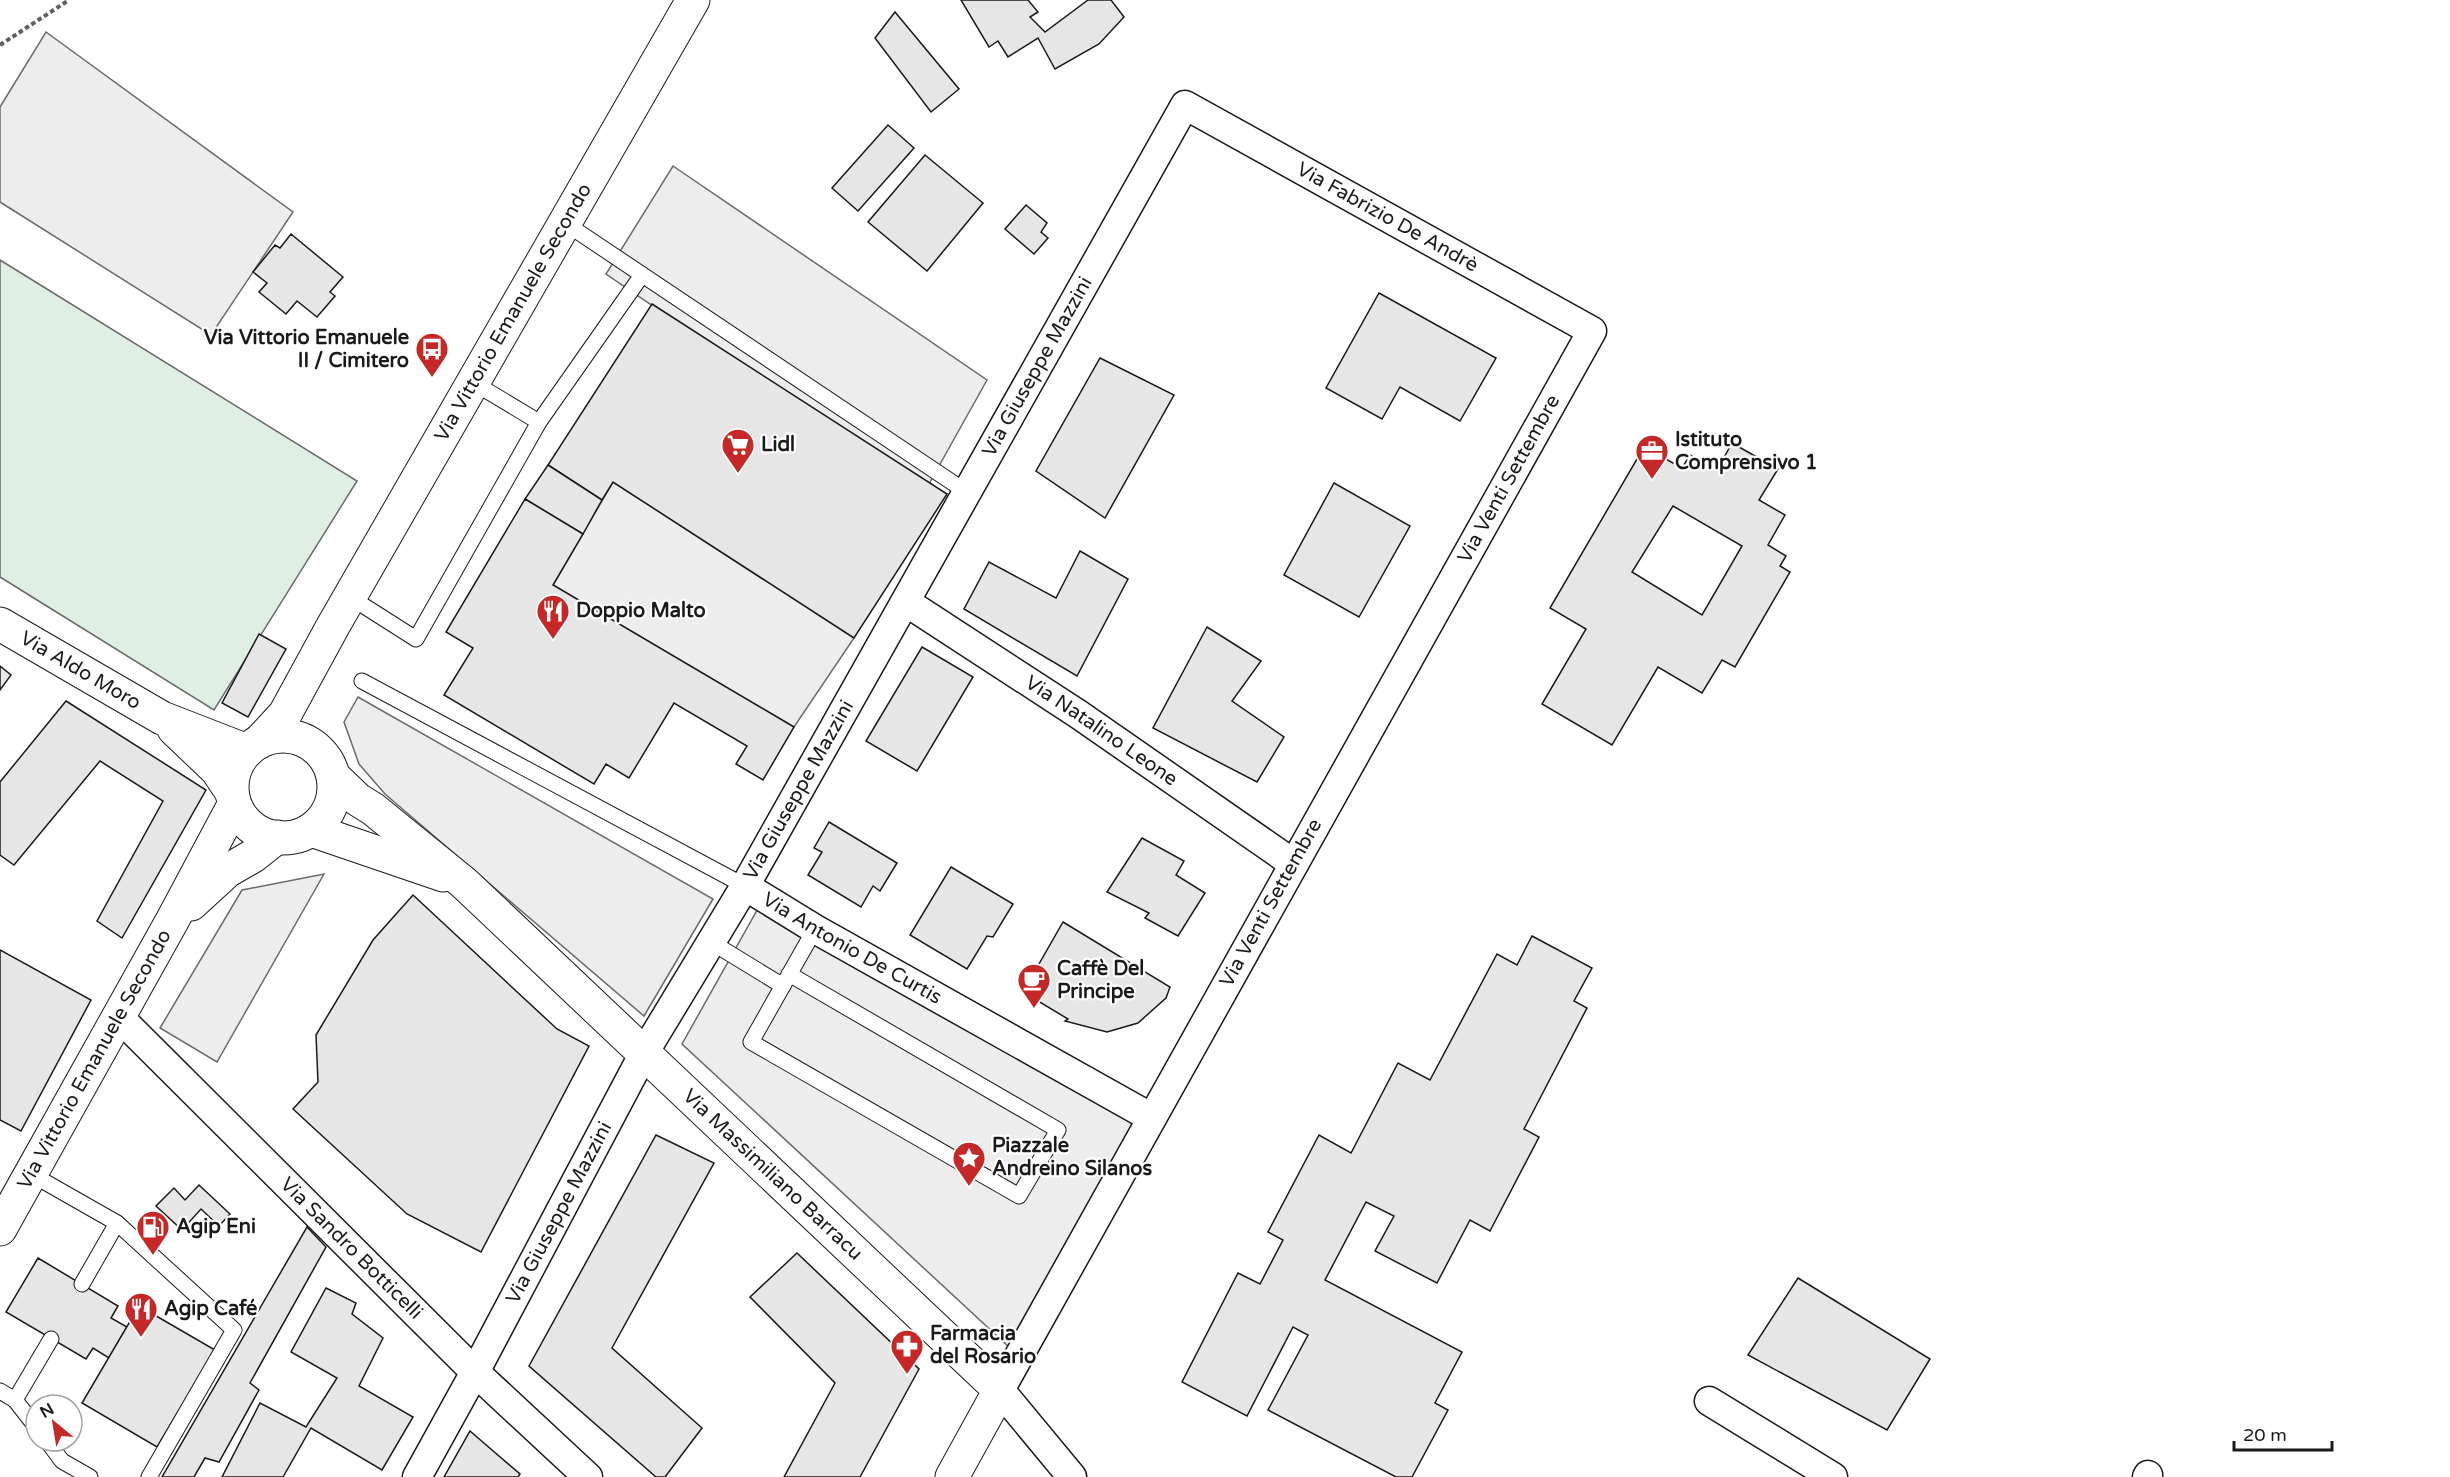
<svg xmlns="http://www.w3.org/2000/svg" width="2450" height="1477" font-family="'Varela Round',sans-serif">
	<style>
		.green { fill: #e0efe3; stroke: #6a6a6a; stroke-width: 1.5 }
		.parking { fill: #ededed; stroke: #6a6a6a; stroke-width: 1.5 }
		.building { fill: #e6e6e6; stroke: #1a1a1a; stroke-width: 1.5; fill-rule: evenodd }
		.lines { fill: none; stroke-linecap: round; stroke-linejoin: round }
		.service-casing { stroke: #1a1a1a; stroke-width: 17 }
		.minor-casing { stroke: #1a1a1a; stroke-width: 31 }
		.tertiary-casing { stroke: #1a1a1a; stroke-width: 35 }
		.secondary-casing { stroke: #1a1a1a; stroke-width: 35 }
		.primary-casing { stroke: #1a1a1a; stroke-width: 35 }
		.path { stroke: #5f5f5f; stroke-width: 4; stroke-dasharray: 4.5 3; stroke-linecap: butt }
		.service { stroke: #fff; stroke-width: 15 }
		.minor { stroke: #fff; stroke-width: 28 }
		.tertiary { stroke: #fff; stroke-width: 33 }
		.secondary { stroke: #fff; stroke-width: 33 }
		.primary { stroke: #fff; stroke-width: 33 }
		.labels { text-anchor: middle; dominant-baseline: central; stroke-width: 4.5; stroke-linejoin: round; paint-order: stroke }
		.street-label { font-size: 20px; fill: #1a1a1a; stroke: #fff }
		.poi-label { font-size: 20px; font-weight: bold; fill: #1a1a1a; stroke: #fff; text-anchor: start }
	</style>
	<rect width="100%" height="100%" fill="#fff"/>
	<polygon class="green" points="0,260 357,481 214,710 0,577"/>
	<g class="parking">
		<polygon points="46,32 293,212 211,335 0,202 0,107"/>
		<polygon points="673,166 987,380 925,491 606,274"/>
		<polygon points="613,482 854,638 794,727 553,585"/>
		<polygon points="358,697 713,899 644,1016 385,794 359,764 344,722"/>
		<polygon points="324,874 217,1062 160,1028 242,890"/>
		<polygon points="765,896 1143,1113 1010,1348 682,1044"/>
	</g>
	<g class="building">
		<polygon points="961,0 1028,0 1038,12 1030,17 1045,32 1088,0 1111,0 1124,17 1099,44 1055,69 1038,38 1008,57 998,41 989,47"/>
		<polygon points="895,12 959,89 931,112 875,38"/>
		<polygon points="888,125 914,148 858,211 832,188"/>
		<polygon points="925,155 983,203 927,271 868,222"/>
		<polygon points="1026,205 1047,223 1041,232 1048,238 1034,254 1005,229"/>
		<polygon points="291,234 343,277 330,292 335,296 317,317 297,301 286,314 259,292 267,283 253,272 275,245 280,248"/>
		<polygon points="1379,293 1496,358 1460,421 1400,387 1382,419 1326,388"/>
		<polygon points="652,304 947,494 854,638 613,482 602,500 548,465"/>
		<polygon points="1100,358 1174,395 1105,518 1036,471"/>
		<path d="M1732,443L1778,469L1759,500L1785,515L1768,545L1786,556L1780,566L1790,572L1735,667L1722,660L1702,693L1658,667L1612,745L1542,704L1586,629L1550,608L1644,447L1682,468L1690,455L1717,470ZM1673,506L1742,546L1702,615L1632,572Z"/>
		<polygon points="548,465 602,500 583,534 525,499"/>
		<polygon points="1334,483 1410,526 1359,617 1284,575"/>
		<polygon points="525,499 583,534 553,585 794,727 763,780 736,764 747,746 674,703 629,778 606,764 594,784 444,695 473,648 446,632"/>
		<polygon points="1080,551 1128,579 1077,676 964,609 989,562 1056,598"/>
		<polygon points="1207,627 1261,661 1232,701 1284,737 1257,782 1153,728"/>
		<polygon points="259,634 286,649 248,717 222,703"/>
		<polygon points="922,647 973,677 917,771 866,741"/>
		<polygon points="0,666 11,675 0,690"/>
		<polygon points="66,701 206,790 122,938 97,921 163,801 100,761 14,865 0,855 0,782"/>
		<polygon points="829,822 897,863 880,891 873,886 861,907 808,875 822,852 814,848"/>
		<polygon points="1142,838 1184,861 1176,875 1205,893 1178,936 1145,918 1149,913 1107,892"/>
		<polygon points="951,867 1013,904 993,937 987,936 967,969 910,935"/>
		<polygon points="413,895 557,1029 589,1046 481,1252 407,1214 293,1109 318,1082 316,1035 373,940"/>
		<polygon points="1063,922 1170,987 1166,998 1138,1023 1107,1032 1065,1021 1068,1019 1023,992"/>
		<polygon points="1532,936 1592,968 1574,1001 1587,1008 1524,1129 1539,1137 1490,1231 1470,1220 1437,1283 1375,1251 1394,1216 1366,1202 1325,1280 1462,1352 1435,1403 1448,1410 1412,1477 1396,1477 1268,1410 1308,1335 1293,1327 1247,1416 1182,1382 1238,1273 1260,1284 1283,1240 1268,1232 1319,1135 1351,1153 1398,1063 1430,1080 1497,954 1517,965"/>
		<polygon points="0,950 91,1000 21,1131 0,1120"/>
		<polygon points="656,1135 714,1163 612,1348 702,1428 665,1477 656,1477 529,1366"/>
		<polygon points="199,1185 230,1214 219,1226 201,1209 182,1230 156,1206 174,1188 185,1200"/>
		<polygon points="307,1227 326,1247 250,1383 259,1390 219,1462 205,1458 194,1477 162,1477"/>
		<polygon points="797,1253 919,1369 860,1477 784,1477 835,1383 750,1297"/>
		<polygon points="38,1258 118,1306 111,1318 127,1327 109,1358 93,1348 86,1359 6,1312"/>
		<polygon points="1798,1278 1930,1359 1887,1430 1748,1355"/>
		<polygon points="326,1288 356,1303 352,1314 383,1338 359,1386 413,1417 382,1470 311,1428 283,1477 222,1477 260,1403 306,1427 337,1378 291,1352"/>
		<polygon points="139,1306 215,1350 157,1447 82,1403"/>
		<polygon points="470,1431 520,1474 518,1477 444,1477"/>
	</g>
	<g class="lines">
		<defs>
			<g id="service">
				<polyline points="565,223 968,493"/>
				<polyline points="474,383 539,422"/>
				<polyline points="350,597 416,639 539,422 642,275"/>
				<polyline points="362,681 745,886"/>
				<polyline points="711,942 783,986"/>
				<polyline points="789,974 1058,1130 1019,1196 751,1042 815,929"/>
				<polyline points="31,1174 117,1223 82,1284"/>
				<polyline points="117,1223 234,1330 149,1477"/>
				<polyline points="0,1391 15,1400 51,1339"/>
				<polyline points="15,1400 36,1427"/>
				<polyline points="47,1441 62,1461 90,1477"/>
			</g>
			<g id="minor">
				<path id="s1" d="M906,602L1078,714L1294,864"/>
				<path id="s2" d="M745,886L815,929L1152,1118"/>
				<path id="s3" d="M119,1017L475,1372L588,1477"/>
				<polyline points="1709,1401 1833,1477"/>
				<path id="s4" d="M417,1477L475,1372L644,1053L745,886L1185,105L1592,331L1000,1390L1072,1477"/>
				<polyline points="2147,1477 2148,1475"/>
			</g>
			<g id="tertiary">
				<path id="s5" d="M0,624L162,718L247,751"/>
				<polyline points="174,729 217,770 231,791"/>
			</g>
			<g id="secondary">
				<polyline points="191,904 227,871 253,856 277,837"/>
				<path id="s6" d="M0,1229L172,921L234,805"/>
			</g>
			<g id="primary">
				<circle cx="283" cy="787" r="51"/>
				<path id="s7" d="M259,742L285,714L333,626L693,0"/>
				<path id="s8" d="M333,776L357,799L373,809L464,883L1000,1390L952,1477"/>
				<polyline points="311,830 443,875"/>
			</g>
		</defs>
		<use href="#service" class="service-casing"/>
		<use href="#minor" class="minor-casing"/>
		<use href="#tertiary" class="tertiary-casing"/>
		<use href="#secondary" class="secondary-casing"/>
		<use href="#primary" class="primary-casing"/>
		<polyline class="path" points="0,45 69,0"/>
		<use href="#service" class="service"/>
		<use href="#minor" class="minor"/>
		<use href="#tertiary" class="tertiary"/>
		<use href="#secondary" class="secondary"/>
		<use href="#primary" class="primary"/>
	</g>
	<defs>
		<symbol id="bus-pin" viewBox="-11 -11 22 30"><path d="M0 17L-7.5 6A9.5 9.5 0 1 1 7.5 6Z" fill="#c62828" stroke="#fff"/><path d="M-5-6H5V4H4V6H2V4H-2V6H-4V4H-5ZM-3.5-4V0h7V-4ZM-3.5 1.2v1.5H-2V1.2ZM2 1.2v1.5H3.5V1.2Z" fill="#fff"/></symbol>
		<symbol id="supermarket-pin" viewBox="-11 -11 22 30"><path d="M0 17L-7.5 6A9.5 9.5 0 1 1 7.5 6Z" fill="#c62828" stroke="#fff"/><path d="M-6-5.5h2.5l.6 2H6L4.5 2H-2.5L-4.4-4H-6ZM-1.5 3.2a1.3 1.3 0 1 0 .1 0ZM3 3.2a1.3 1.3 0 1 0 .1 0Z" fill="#fff"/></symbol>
		<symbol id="office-pin" viewBox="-11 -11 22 30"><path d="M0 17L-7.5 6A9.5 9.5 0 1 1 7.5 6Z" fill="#c62828" stroke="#fff"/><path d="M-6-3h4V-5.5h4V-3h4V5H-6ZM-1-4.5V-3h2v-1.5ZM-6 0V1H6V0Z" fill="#fff"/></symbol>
		<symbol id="restaurant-pin" viewBox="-11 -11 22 30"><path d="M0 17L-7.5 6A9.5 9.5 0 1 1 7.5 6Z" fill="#c62828" stroke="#fff"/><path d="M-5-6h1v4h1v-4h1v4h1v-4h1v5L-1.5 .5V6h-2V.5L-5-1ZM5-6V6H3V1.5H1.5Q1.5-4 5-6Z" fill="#fff"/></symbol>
		<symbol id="cafe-pin" viewBox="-11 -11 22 30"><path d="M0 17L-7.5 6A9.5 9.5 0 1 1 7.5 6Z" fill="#c62828" stroke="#fff"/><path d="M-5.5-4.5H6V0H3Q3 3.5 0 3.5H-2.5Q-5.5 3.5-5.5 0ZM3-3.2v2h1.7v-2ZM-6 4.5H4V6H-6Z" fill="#fff"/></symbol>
		<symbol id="sight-pin" viewBox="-11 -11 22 30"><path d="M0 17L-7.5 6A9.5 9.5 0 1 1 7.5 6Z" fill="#c62828" stroke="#fff"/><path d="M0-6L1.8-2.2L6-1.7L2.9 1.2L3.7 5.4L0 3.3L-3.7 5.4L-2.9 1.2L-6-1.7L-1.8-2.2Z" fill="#fff"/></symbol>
		<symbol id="fuel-pin" viewBox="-11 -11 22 30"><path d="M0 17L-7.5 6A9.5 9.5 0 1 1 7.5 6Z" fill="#c62828" stroke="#fff"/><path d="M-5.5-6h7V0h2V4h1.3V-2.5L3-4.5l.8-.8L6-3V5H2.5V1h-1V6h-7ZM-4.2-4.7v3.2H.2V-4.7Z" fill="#fff"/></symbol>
		<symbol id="pharmacy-pin" viewBox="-11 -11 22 30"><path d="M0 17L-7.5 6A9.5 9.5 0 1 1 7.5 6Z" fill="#c62828" stroke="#fff"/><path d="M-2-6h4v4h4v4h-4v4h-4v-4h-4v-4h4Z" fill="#fff"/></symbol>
	</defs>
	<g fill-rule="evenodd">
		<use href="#bus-pin" x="413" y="330" width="38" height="52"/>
		<use href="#supermarket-pin" x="719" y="426" width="38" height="52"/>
		<use href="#office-pin" x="1633" y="432" width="38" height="52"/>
		<use href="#restaurant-pin" x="534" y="592" width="38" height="52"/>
		<use href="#cafe-pin" x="1015" y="961" width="38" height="52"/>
		<use href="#sight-pin" x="950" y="1139" width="38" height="52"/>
		<use href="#fuel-pin" x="134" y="1208" width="38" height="52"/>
		<use href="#restaurant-pin" x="122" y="1290" width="38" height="52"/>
		<use href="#pharmacy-pin" x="888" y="1327" width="38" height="52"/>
	</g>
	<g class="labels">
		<g class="street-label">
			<text stroke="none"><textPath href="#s4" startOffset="1804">Via Fabrizio De Andrè</textPath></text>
			<text stroke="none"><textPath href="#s7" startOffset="500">Via Vittorio Emanuele Secondo</textPath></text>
			<text stroke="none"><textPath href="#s4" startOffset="1272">Via Giuseppe Mazzini</textPath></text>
			<text transform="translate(1509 479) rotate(-61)">Via Venti Settembre</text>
			<text stroke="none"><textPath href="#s5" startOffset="93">Via Aldo Moro</textPath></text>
			<text stroke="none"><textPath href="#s1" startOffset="234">Via Natalino Leone</textPath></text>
			<text stroke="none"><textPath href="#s4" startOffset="786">Via Giuseppe Mazzini</textPath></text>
			<text transform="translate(1271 903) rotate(-61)">Via Venti Settembre</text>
			<text stroke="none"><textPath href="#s2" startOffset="124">Via Antonio De Curtis</textPath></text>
			<text stroke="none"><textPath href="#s6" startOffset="194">Via Vittorio Emanuele Secondo</textPath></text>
			<text stroke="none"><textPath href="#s8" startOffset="594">Via Massimiliano Barracu</textPath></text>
			<text stroke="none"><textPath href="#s4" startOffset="300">Via Giuseppe Mazzini</textPath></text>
			<text stroke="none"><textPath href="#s3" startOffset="328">Via Sandro Botticelli</textPath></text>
		</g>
		<g class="poi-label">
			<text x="409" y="338" text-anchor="end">Via Vittorio Emanuele<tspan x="409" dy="23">II / Cimitero</tspan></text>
			<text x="1675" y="440">Istituto<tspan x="1675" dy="23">Comprensivo 1</tspan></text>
			<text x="761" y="445">Lidl</text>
			<text x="576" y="611">Doppio Malto</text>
			<text x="1057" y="969">Caffè Del<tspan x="1057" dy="23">Principe</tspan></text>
			<text x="992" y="1146">Piazzale<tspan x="992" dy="23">Andreino Silanos</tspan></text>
			<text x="176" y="1227">Agip Eni</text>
			<text x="164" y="1309">Agip Café</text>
			<text x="930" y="1334">Farmacia<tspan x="930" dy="23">del Rosario</tspan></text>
		</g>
	</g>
	<g transform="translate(54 1423) rotate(330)"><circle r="28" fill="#ffffff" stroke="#a3a3a3" stroke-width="1.5"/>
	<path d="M0-4.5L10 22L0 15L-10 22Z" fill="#c62828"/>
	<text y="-9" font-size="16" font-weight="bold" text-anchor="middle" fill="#1a1a1a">N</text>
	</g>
	<path d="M2234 1441v9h98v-9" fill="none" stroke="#1a1a1a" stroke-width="3"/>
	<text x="2243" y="1441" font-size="18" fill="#1a1a1a" stroke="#ffffff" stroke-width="4.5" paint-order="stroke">20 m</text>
</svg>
